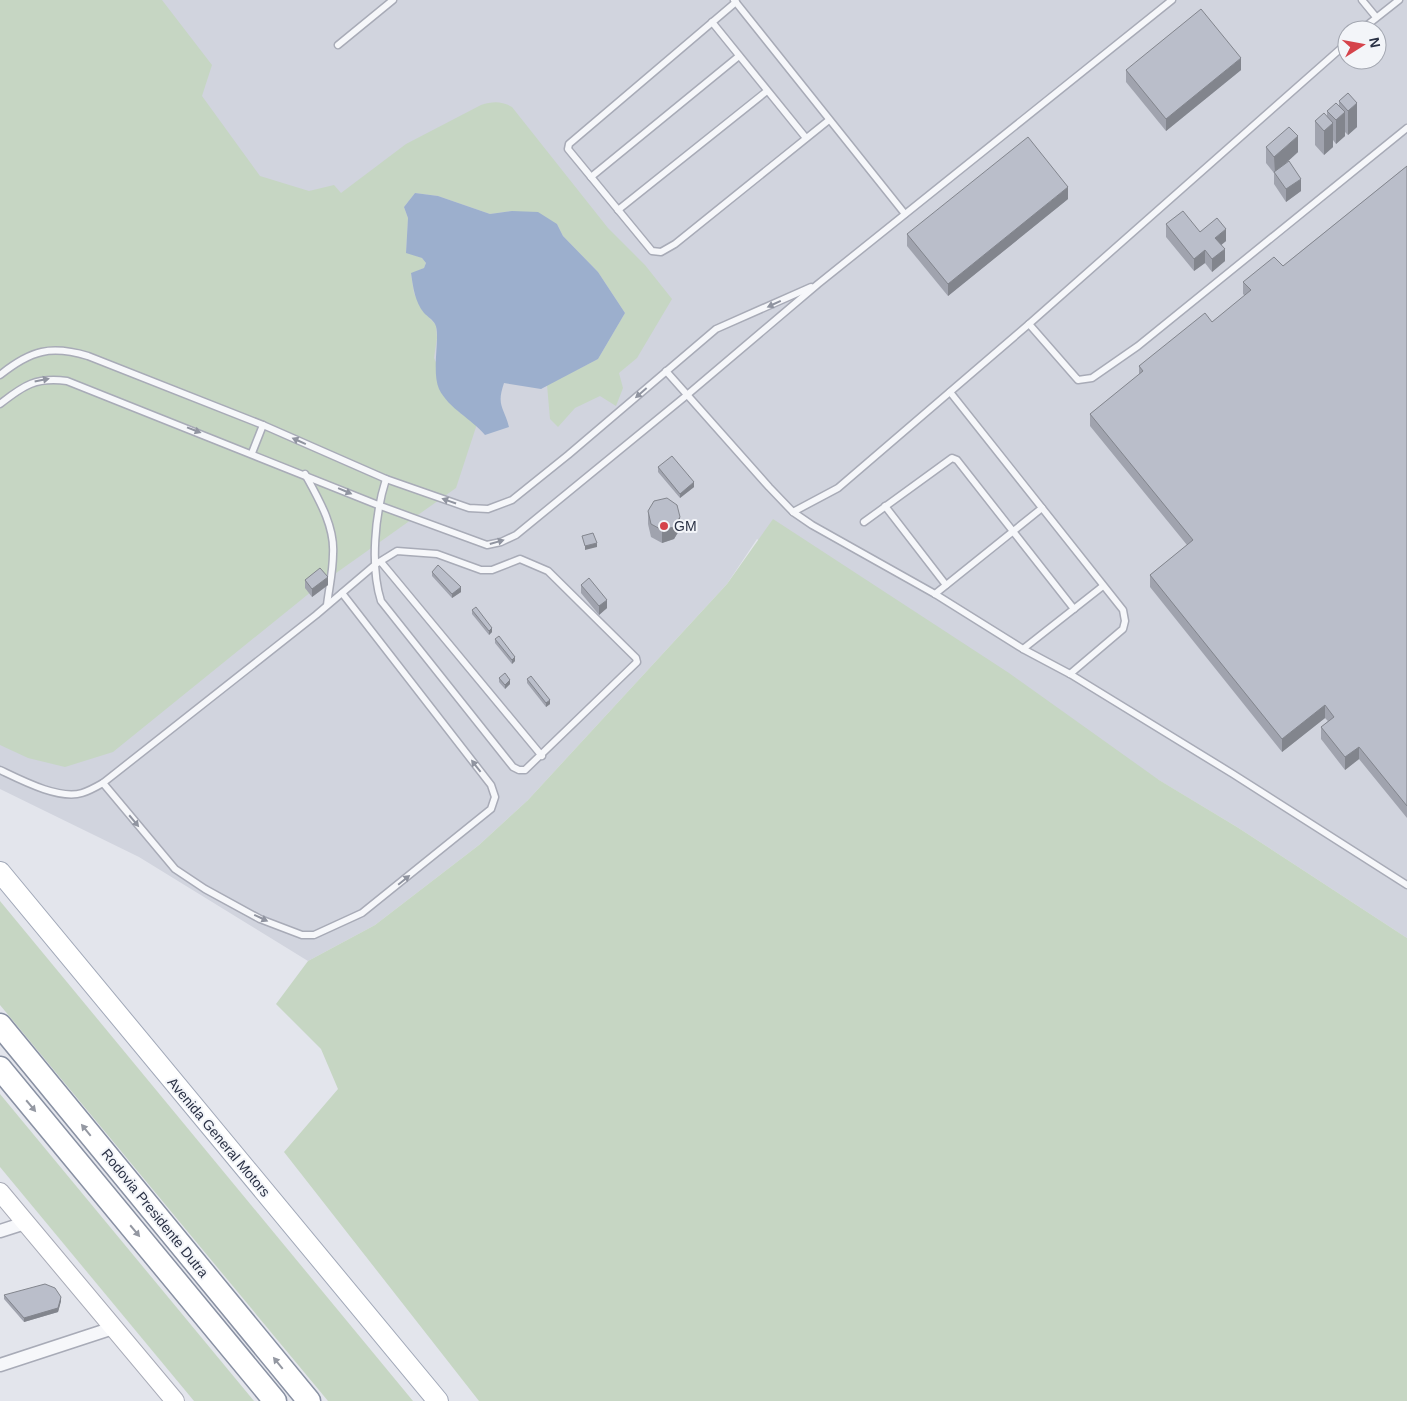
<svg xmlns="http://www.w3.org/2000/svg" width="1407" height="1401" font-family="Arial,sans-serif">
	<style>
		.built { fill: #d1d4de; fill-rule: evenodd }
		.green { fill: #c6d6c3 }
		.water { fill: #9cafcd }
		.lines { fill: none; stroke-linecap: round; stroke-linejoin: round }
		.lane-casing { stroke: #a8abb7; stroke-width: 9 }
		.street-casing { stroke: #a8abb7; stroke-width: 15 }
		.secondary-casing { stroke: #a8abb7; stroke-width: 20 }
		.primary-casing { stroke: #a1a8b8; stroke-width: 22 }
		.highway-casing { stroke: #8991a3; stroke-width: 25 }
		.lane { stroke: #f6f7fa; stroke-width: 6 }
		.street { stroke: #f6f7fa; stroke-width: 12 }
		.secondary { stroke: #fff; stroke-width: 18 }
		.primary { stroke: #fff; stroke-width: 20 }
		.highway { stroke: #fff; stroke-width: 22 }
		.wall { fill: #a0a3ae }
		.shaded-wall { fill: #82858d }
		.building { fill: #babeca; stroke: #82858d }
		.oneway { fill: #9094a0 }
		.oneway2 { fill: #9498a2 }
		.poi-dot { fill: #d5434b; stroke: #f3f5f9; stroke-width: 2 }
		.labels { text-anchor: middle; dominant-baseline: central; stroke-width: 4; stroke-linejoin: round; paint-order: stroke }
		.poi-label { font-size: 14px; fill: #2a3145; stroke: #f3f5f9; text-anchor: start }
		.street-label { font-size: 14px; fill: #2a3145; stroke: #f3f5f9 }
	</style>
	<rect width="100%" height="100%" fill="#e3e5ec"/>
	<path class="built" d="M0,0H1407V938L1237,827L757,539L727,584L528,800L479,845L375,925L308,961L139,857L0,789ZM1347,30H1377V60H1347Z"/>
	<g class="green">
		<path d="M0,0H162L212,65L202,96L260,176L309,191L334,185L341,193L406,144L481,105C493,101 502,101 512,107L608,228L645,265L672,299L637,358L619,373L623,388L616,406L600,396L575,408L558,427L550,419L547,385L598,359L625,313L598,272L563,236L557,224L512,211L490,214L438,196L415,193L404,207L408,218L406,252L422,258L426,263L424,268L411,274L414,293L423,311L436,325L437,338L434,358L459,412L477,424L456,488L322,583L113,752L65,767L28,758L0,745Z"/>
		<polygon points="773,519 1009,673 1159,780 1237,827 1407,938 1407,1401 479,1401 284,1152 338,1089 321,1049 276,1004 308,961 375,925 479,845 528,800 727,584"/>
		<polygon points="0,901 413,1401 328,1401 0,1005"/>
		<polygon points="0,1094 254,1401 194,1401 0,1167"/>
	</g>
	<path class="water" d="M415,193L438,196L490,214L512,211L538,212L557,224L563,236L598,272L625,313L598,359L541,389L504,383C496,406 504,407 509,427L485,435C472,419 449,409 439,389C431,371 441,334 435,324C433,320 428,317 424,313C415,302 413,287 411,273L424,268L426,263L422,258L406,253L408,218L404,207Z"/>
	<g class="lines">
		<defs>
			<g id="lane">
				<polyline points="734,0 905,214"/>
				<polyline points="1362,0 1376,17"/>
				<polyline points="736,2 569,144 568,149 652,251 661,252 675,244 829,120"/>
				<polyline points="712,22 806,138"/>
				<polyline points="1361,30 1399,0"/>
				<polyline points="338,45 393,0"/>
				<polyline points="591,177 739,56"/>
				<polyline points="618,210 767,91"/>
				<polyline points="1029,324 1078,380 1092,378 1138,346 1407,128"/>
				<polyline points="666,371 769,487 793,512 812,525 935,594 1023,649 1070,674 1233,774 1407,885"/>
				<path d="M0,375C31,350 51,345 88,356L263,425L386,479L469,508L488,509L512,500L568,455L716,329L811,287"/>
				<polyline points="950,392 1123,610 1125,621 1123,629 1070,674"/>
				<path d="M0,404C24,385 36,377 67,381L378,505L487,545L501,542L516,535L687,395L818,284L1172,0"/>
				<polyline points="252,453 263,425"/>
				<path d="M305,474C318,498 335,526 333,554C333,571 329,588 327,605"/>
				<polyline points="885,506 946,585"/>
				<polyline points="793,512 838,488 1029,324 1347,43"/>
				<polyline points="864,522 952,458 957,460 1074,609"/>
				<polyline points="381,562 542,756"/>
				<polyline points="935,594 1042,508"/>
				<polyline points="1023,649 1103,586"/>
				<path d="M0,770C21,780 59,800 82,793C89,791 96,787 103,783L316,615L376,564L397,551L437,554L481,570H492L520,559L548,571L636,658L637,662L525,770H519L513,767L381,601C370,566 375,514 386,479"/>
				<polyline points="103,783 175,869 205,889 260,919 302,935 314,935 362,913 491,809 495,797 491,785 342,593"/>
			</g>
			<g id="street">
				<polyline points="0,1231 25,1223"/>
				<polyline points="0,1365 113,1328"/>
			</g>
			<polyline id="secondary" points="0,1192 175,1401"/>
			<polyline id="primary" points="0,872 438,1401"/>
			<g id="highway">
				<polyline points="0,1025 309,1401"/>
				<polyline points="0,1068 275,1401"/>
			</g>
		</defs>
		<use href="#lane" class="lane-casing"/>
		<use href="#street" class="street-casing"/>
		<use href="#secondary" class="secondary-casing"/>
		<use href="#primary" class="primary-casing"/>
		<use href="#highway" class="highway-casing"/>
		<use href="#lane" class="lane"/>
		<use href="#street" class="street"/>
		<use href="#secondary" class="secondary"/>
		<use href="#primary" class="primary"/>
		<use href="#highway" class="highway"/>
	</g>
	<g class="wall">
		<polygon points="1126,70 1241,70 1166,131 1126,82"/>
		<polygon points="1348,93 1357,127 1348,135 1345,132 1345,136 1336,144 1333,140 1333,147 1324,155 1315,145 1315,121 1327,117 1327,111 1339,106 1339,101"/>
		<polygon points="1266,147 1298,152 1286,163 1301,191 1286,202 1274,184 1274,173 1266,163"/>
		<polygon points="1407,166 1407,818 1359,759 1345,770 1321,739 1321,727 1328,721 1325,718 1282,752 1150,587 1150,575 1187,545 1090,426 1090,414 1139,375 1139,366 1212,322 1245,296 1243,294 1243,282 1283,266"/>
		<polygon points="1068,199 948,296 907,246 907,234"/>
		<polygon points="1166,224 1200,232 1226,241 1221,245 1225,261 1212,272 1205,263 1194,271 1166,237"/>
		<polygon points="658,467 694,487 680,498 658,472"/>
		<polygon points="648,511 680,529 674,539 662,543 651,537 648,524"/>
		<polygon points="432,572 461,592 452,598 432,576"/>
		<polygon points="305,580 328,585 312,597 305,588"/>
		<polygon points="581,585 607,608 599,615 581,593"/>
		<polygon points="472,610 492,632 489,635 472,614"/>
		<polygon points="495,639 515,661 512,664 495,643"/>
		<polygon points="499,678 510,684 505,689 499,682"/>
		<polygon points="527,679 550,704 546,707 527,683"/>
		<polygon points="4,1295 61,1301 58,1312 24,1322 4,1299"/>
	</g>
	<g class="shaded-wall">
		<polygon points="1241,58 1241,70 1166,131 1166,119"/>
		<polygon points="1357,103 1357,127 1348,135 1348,111"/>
		<polygon points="1345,112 1345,136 1336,144 1336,120"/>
		<polygon points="1333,123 1333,147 1324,155 1324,131"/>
		<polygon points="1298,136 1298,152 1275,173 1274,157"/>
		<polygon points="1301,179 1301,191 1286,202 1286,189"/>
		<polygon points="1068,187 1068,199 948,296 948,284"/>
		<polygon points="1226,229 1226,241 1215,250 1215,238"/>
		<polygon points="1225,249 1225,261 1212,272 1212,259"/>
		<polygon points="1205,250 1205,263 1194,271 1194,259"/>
		<polygon points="694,482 694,487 680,498 680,494"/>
		<polygon points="680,517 680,529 674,539 662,543 662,530"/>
		<polygon points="597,543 597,547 585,550 585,546"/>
		<polygon points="328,577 328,585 312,597 312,589"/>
		<polygon points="461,587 461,592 452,598 452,594"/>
		<polygon points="607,600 607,608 599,615 599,606"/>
		<polygon points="492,628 492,632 489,635 489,631"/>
		<polygon points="515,657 515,661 512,664 512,660"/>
		<polygon points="510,680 510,684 505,689 505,685"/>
		<polygon points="550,700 550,704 546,707 546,703"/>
		<polygon points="1325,705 1325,718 1282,752 1282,739"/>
		<polygon points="1359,747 1359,759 1345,770 1345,757"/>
		<polygon points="61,1297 61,1301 58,1312 24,1322 24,1318"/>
	</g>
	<g class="building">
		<polygon points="1201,9 1241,58 1166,119 1126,70"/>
		<polygon points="1348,93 1357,103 1348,111 1339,101"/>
		<polygon points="1336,103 1345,112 1336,120 1327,111"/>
		<polygon points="1324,113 1333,123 1324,131 1315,121"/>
		<polygon points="1289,127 1298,136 1274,157 1266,147"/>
		<polygon points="1028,137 1068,187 948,284 907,234"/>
		<polygon points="1289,161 1301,179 1286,189 1274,172"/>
		<polygon points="1407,166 1407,806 1359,747 1345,757 1321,727 1334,717 1325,705 1282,739 1150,575 1193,540 1090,414 1143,371 1139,366 1205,313 1212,322 1251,290 1243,282 1274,257 1283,266"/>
		<polygon points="1183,211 1200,232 1217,218 1226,229 1215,238 1225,249 1212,259 1205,250 1194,259 1166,224"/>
		<polygon points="672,456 694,482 680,494 658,467"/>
		<polygon points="667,498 677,505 680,517 674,527 662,530 651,524 648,511 654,501"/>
		<polygon points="593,533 597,543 585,546 582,536"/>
		<polygon points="438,565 461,587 452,594 432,572"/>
		<polygon points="320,568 328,577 312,589 305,580"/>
		<polygon points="589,578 607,600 599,606 581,585"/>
		<polygon points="476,607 492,628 489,631 472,610"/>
		<polygon points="499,636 515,657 512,660 495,639"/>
		<polygon points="505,673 510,680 505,685 499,678"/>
		<polygon points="531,676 550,700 546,703 527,679"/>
		<polygon points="45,1284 55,1288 61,1297 58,1308 24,1318 4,1295"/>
	</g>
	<defs><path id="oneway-solid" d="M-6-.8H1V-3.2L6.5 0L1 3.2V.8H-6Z" transform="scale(1.25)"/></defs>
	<g class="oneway">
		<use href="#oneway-solid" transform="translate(774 304) rotate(155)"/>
		<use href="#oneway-solid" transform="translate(42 380) rotate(-11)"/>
		<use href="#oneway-solid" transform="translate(641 393) rotate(139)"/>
		<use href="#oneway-solid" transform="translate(194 430) rotate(21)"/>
		<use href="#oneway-solid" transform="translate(299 441) rotate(-156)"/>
		<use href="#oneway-solid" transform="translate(345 491) rotate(23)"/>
		<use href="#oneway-solid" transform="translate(449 501) rotate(-161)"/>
		<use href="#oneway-solid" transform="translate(497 542) rotate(-16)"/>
		<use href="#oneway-solid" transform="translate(476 766) rotate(-128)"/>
		<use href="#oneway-solid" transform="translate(134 821) rotate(50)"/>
		<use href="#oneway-solid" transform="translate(404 880) rotate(-39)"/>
		<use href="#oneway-solid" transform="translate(261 918) rotate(25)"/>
	</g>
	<g class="oneway2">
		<use href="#oneway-solid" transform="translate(31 1106) rotate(50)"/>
		<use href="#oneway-solid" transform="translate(86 1130) rotate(-129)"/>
		<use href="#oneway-solid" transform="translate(135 1231) rotate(50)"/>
		<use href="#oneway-solid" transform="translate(278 1363) rotate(-129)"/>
	</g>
	<circle class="poi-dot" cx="664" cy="526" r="5"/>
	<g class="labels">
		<g class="poi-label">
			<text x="674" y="526">GM</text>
		</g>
		<g class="street-label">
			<text transform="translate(219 1137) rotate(50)">Avenida General Motors</text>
			<text transform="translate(155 1213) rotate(51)">Rodovia Presidente Dutra</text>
		</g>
	</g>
	<g transform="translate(1362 45) rotate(79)"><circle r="24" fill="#f3f5f9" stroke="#a3a7b1"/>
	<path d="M0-4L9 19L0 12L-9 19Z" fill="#d5434b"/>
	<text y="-8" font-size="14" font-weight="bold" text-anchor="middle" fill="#2a3145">N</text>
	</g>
</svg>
